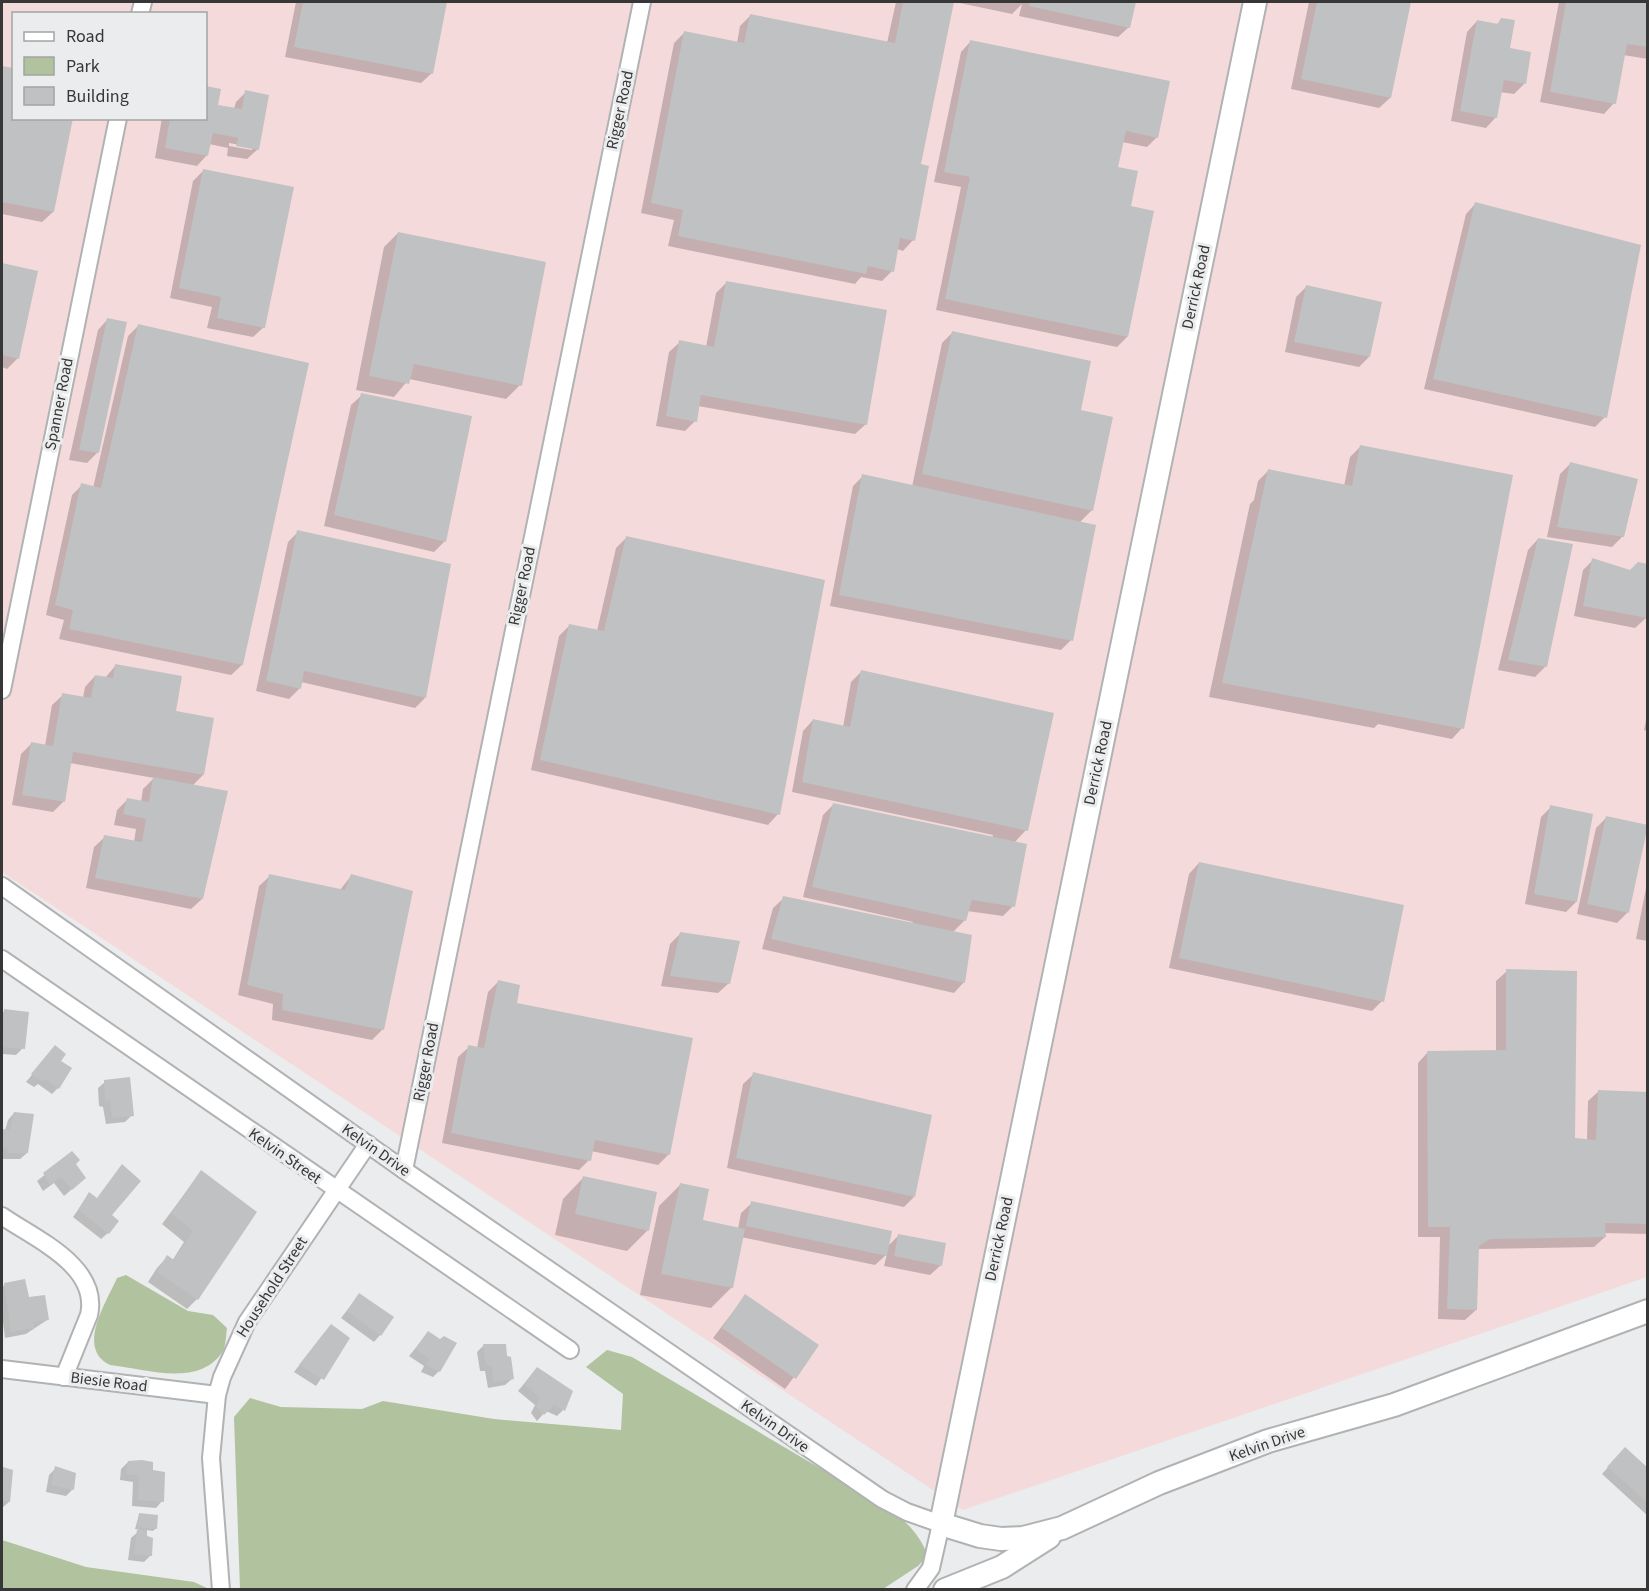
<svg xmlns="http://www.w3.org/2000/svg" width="1649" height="1591" font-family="'Source Sans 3',sans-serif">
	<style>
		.industrial { fill: #f5dadb; fill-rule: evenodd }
		.green { fill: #b0c29e }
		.shadow { fill: #0003; fill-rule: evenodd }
		.building { fill: #c0c1c2 }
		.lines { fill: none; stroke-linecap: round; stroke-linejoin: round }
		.street-casing { stroke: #b1b2b3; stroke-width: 20 }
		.secondary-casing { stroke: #b1b2b3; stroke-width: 26 }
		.street { stroke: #fff; stroke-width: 16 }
		.secondary { stroke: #fff; stroke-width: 22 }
		.labels { text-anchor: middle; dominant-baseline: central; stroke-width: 6; stroke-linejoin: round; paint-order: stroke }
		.street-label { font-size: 16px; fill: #373737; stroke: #ebeced }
	</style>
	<rect width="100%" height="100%" fill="#ebeced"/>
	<path class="industrial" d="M2,2H1647V1277L963,1510L2,872ZM14,14H206V118H14Z"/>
	<g class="green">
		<path d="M126,1275L188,1311L213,1315L227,1328C226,1335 226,1345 223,1351C200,1388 146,1369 110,1365C76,1348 106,1303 117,1278Z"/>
		<path d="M607,1350L632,1357L872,1499C899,1516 916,1526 928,1556L918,1566L883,1589H240L234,1417L250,1398L281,1407L362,1409L383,1401L494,1419L621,1430L623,1394L586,1367Z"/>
		<polygon points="2,1540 86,1567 194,1582 209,1589 2,1589"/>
	</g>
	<g class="shadow">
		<polygon points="296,2 445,2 432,73 421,83 285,57"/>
		<polygon points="896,2 952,2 919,165 913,240 903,251 897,249 892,271 882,281 861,277 855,284 668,246 674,220 641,213 674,43 684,33 737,43 740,26 750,16 887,43"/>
		<polygon points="955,2 1134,2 1129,27 1118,37 1019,16 1022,4 1012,14"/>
		<polygon points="1309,2 1410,2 1390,98 1379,108 1291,89"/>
		<polygon points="1559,2 1648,2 1648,59 1623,55 1614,103 1604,114 1540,102"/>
		<polygon points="1501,20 1508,50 1524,84 1514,94 1500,92 1496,117 1486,128 1451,121 1467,32 1477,21 1496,25"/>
		<polygon points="971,41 1157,137 1147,147 1122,142 1116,168 1129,207 1127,337 1117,347 936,310 961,187 934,182 961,52"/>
		<polygon points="2,67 14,69 14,118 71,118 53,212 42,222 2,214"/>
		<path d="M206,87L220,90L217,106L234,109L236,102L246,92L258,149L247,159L227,156L228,148L209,144L207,155L197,166L155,158L162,118H206ZM229,143L252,147V150L229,146Z"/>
		<polygon points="204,170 264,327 253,337 207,328 212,307 170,298 193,181"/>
		<polygon points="1476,203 1605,417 1595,427 1424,389 1466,214"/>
		<polygon points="398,233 520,385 506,399 409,379 394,397 356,390 384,247"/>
		<polygon points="2,265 36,272 18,358 7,369 2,367"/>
		<polygon points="726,283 866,424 855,434 698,406 695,421 685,431 656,426 669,352 680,342 706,347 716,293"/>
		<polygon points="1306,287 1369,357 1359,367 1285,352 1296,297"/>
		<polygon points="108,319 98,452 87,463 69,460 98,330"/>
		<polygon points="138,326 242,665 231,675 59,639 64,620 46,615 72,495 82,485 93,488 128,336"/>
		<polygon points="953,332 1079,411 1092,510 1079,523 1071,640 1061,650 830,606 853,486 863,476 912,487 942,343"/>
		<polygon points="362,395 445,541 434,552 324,526 351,405"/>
		<polygon points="1360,447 1462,728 1452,739 1378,724 1374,728 1209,697 1250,504 1254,500 1258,481 1268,471 1344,486 1350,457"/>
		<polygon points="1570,464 1623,536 1612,547 1547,537 1560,474"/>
		<polygon points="298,532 425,698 415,708 301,682 299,689 289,699 256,691 288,542"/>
		<polygon points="626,538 778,814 768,825 531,770 559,636 569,626 597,631 616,548"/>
		<polygon points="1538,539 1571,546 1545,667 1535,677 1498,670 1528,550"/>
		<polygon points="1593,560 1630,571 1648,565 1646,618 1635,628 1574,616 1583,570"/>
		<polygon points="116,665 174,712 203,775 192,786 202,899 191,909 86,888 94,847 105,837 134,842 136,829 114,825 117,810 127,800 141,802 143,789 154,778 70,763 63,802 53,812 12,805 21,754 31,744 45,746 52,705 63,695 83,698 85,687 95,676 105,678"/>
		<polygon points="862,671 1026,830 1014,843 1013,906 1003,916 967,911 964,921 952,933 964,982 954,993 762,949 773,908 784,898 912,924 913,922 803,897 823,815 833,805 992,838 993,835 792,792 803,731 813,720 843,727 851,682"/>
		<polygon points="1648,711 1648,731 1644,730"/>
		<polygon points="1551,807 1576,902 1566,912 1525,904 1541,817"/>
		<polygon points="1607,817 1646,826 1627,913 1617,923 1577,914 1596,828"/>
		<polygon points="1199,863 1382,1001 1372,1011 1169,968 1189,874"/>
		<polygon points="270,876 340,890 351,876 382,1030 372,1040 272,1020 273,1004 238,995 259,886"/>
		<polygon points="1648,878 1648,941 1636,939"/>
		<polygon points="680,934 729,983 718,993 661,986 670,944"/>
		<polygon points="1507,971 1574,1139 1587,1140 1588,1101 1599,1091 1648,1094 1648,1234 1604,1233 1605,1237 1594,1247 1477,1249 1476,1310 1465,1320 1438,1319 1440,1237 1418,1237 1418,1063 1428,1052 1496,1052 1496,981"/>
		<polygon points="498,982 515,1005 669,1154 658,1165 591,1151 589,1160 579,1170 442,1143 458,1057 469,1047 477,1048 488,992"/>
		<polygon points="4,1011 23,1048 16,1055 2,1054 2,1014"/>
		<polygon points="49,1054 59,1061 58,1088 52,1094 38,1084 34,1087 26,1082"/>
		<polygon points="754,1074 914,1197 904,1207 727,1168 743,1084"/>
		<polygon points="105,1082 132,1115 125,1122 106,1124 103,1107 99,1106 98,1088"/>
		<polygon points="14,1113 27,1153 20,1159 2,1159 2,1133 5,1131 8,1120"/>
		<polygon points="72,1153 78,1184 64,1196 54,1183 43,1191 37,1181"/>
		<polygon points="201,1172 197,1299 187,1309 148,1282 157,1268 167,1257 172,1261 184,1242 162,1224"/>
		<polygon points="584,1177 648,1230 627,1251 555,1235 563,1199"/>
		<polygon points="680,1185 701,1221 738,1229 741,1213 752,1203 887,1247 898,1236 941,1265 930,1275 884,1266 887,1254 875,1265 741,1237 732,1287 711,1308 640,1295 659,1206"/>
		<polygon points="89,1194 108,1233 101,1239 73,1217"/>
		<polygon points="4,1285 28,1298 47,1320 26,1334 5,1338 2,1315 2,1288"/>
		<polygon points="359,1295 380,1335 374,1342 341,1318"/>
		<polygon points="745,1296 817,1346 785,1389 713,1338"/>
		<polygon points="325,1332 348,1339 316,1386 294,1372"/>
		<polygon points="428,1333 439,1371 433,1377 421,1372 424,1366 409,1356"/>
		<polygon points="483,1346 504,1346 512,1379 505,1385 488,1388 485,1371 480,1371 477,1352"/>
		<polygon points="537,1368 563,1410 557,1416 546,1411 537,1421 531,1413 535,1405 518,1391"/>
		<polygon points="1619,1455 1648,1470 1648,1516 1602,1474"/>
		<polygon points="128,1462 152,1471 162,1501 156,1508 132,1506 133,1482 120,1480 121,1469"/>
		<polygon points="56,1468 72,1490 66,1496 46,1492 49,1475"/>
		<polygon points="3,1469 9,1502 2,1508 2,1470"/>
		<polygon points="139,1515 156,1528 153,1531 146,1530 151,1555 144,1562 128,1560 131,1538 140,1530 135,1529"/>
	</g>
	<g class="building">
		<polygon points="303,2 447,2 433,74 294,47"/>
		<polygon points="903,2 954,2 921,164 929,166 915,241 900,238 894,272 868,266 866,274 678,236 683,210 651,203 684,31 744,43 750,14 895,43"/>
		<polygon points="1030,2 1136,2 1130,28 1029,6"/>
		<polygon points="1317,2 1411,2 1391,98 1301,79"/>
		<polygon points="1566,2 1648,2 1648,47 1627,44 1616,104 1550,92"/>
		<polygon points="1501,18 1515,20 1510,48 1531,52 1526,84 1504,80 1497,118 1460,111 1477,20 1498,24"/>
		<polygon points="970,40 1170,81 1158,138 1126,131 1118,167 1138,171 1131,206 1154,211 1128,337 945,299 970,177 944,172"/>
		<polygon points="2,66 14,68 14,118 73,118 54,212 2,202"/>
		<polygon points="206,86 221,89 218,105 242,109 245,90 269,95 259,150 236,146 238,138 213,133 208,156 165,148 170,118 206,118"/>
		<polygon points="203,169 294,187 265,328 217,318 221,297 179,288"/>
		<polygon points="1475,202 1641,245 1607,418 1433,379"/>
		<polygon points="398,232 546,262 522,386 414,364 409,384 369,376"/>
		<polygon points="2,263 38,271 19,359 2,355"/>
		<polygon points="726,281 887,310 867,425 701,395 697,422 666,416 679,340 714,347"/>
		<polygon points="1306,285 1382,302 1370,357 1294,342"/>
		<polygon points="107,318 127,322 99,453 79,450"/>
		<polygon points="138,324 309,363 243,665 69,629 73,610 55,605 81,483 101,488"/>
		<polygon points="952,331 1091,361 1081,410 1113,417 1093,511 922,474"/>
		<polygon points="361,393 472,416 446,542 334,515"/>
		<polygon points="1360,445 1513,475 1464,729 1222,683 1268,469 1352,486"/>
		<polygon points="1570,462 1638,479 1624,537 1557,527"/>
		<polygon points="862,474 1096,525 1073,641 839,595"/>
		<polygon points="297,530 451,564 426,698 304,671 301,689 266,681"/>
		<polygon points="626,536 825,580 780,815 540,760 569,624 604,631"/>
		<polygon points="1538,538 1573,544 1547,667 1508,660"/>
		<polygon points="1592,558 1630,570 1638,562 1648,564 1647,618 1583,606"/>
		<polygon points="115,664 182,676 176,711 214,718 204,775 73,752 65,802 22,795 31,742 53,746 62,693 91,698 95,675 113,678"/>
		<polygon points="861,670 1054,713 1028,831 802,782 813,719 850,727"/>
		<polygon points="153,777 228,791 203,899 95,878 104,835 142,842 146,819 123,814 127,798 149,802"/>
		<polygon points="833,803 1027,844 1015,907 972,900 966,921 812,887"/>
		<polygon points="1550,805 1593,814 1577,902 1534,894"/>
		<polygon points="1606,816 1648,825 1629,913 1587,904"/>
		<polygon points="1199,862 1404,905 1384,1002 1179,958"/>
		<polygon points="269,874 345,890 351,874 413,891 384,1030 282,1010 283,994 247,985"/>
		<polygon points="783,896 972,935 965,983 771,939"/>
		<polygon points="680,932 740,941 730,984 670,976"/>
		<polygon points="1506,969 1577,971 1575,1138 1596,1140 1598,1090 1648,1092 1648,1224 1605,1223 1606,1237 1490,1239 1479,1246 1477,1310 1447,1309 1450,1227 1428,1227 1427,1051 1506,1050"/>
		<polygon points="498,980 520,985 517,1003 693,1038 670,1155 595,1140 591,1161 451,1133 468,1045 484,1048"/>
		<polygon points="4,1009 29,1012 25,1049 3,1047"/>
		<polygon points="55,1045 66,1054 61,1061 72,1068 59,1089 45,1079 42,1081 31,1074"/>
		<polygon points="753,1072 932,1115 915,1197 736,1158"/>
		<polygon points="130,1077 134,1116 112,1118 110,1101 105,1100 104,1080"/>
		<polygon points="14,1112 34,1114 28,1153 8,1153 7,1149 2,1148 3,1129 10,1130"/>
		<polygon points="72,1151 80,1160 76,1164 86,1178 72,1190 61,1177 50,1185 43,1173"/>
		<polygon points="122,1164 141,1181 112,1215 119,1221 109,1234 78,1210 89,1192 97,1198"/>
		<polygon points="201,1170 257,1212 198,1300 157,1272 167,1255 174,1260 193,1231 171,1213"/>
		<polygon points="583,1176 657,1192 649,1231 575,1214"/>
		<polygon points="680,1183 709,1189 703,1220 745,1229 733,1288 661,1274"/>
		<polygon points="751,1201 892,1231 887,1256 746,1226"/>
		<polygon points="898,1234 946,1243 942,1266 894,1256"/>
		<polygon points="25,1279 29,1297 45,1295 49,1320 33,1322 34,1328 11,1332 4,1283"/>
		<polygon points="359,1293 394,1317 381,1336 347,1311"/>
		<polygon points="745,1294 819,1345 796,1379 722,1328"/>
		<polygon points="331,1324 350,1338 324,1380 299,1365"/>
		<polygon points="428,1331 440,1339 444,1336 457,1343 440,1372 426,1365 429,1359 415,1349"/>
		<polygon points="483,1344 506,1344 507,1356 511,1357 514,1379 494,1382 491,1365 486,1365"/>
		<polygon points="537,1367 573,1391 565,1411 554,1405 544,1415 536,1406 540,1398 524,1384"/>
		<polygon points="1625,1447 1648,1468 1648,1503 1607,1467"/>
		<polygon points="142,1460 153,1462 153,1470 165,1472 164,1502 138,1500 139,1476 126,1474 128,1461"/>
		<polygon points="55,1466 76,1473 74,1490 51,1485"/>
		<polygon points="3,1467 13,1470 10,1502 2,1501"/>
		<polygon points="139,1513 158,1515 157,1529 137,1527"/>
		<polygon points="137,1530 147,1530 147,1536 153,1538 152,1556 134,1554"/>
	</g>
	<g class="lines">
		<defs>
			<g id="street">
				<polyline points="140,14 143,2"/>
				<polyline points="2,690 118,118"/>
				<polyline points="2,886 404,1170 882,1499 907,1512 941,1524 931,1568 915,1590"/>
				<polyline points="2,959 570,1350"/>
				<polyline points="404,1170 642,2"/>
				<path d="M2,1216C35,1239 100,1266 89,1315L64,1377"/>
				<polyline points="2,1369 217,1395"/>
				<polyline points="221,1590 211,1458 217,1395 222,1377 247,1322 368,1144"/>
			</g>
			<g id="secondary">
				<polyline points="1255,2 941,1524 980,1536 1001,1539 1023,1538 1062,1528 1159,1483 1268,1441 1394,1405 1648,1311"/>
				<polyline points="945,1590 1002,1567 1049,1537"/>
			</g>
		</defs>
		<use href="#street" class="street-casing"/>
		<use href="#secondary" class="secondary-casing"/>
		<use href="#street" class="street"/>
		<use href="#secondary" class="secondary"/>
	</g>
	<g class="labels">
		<g class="street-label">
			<text transform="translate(620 110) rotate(-78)">Rigger Road</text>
			<text transform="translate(1196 287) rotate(-78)">Derrick Road</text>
			<text transform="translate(59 404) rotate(-79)">Spanner Road</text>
			<text transform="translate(522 586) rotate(-78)">Rigger Road</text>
			<text transform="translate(1098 763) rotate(-78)">Derrick Road</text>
			<text transform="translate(426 1062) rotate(-79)">Rigger Road</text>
			<text transform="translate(376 1150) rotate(35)">Kelvin Drive</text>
			<text transform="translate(285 1156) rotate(35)">Kelvin Street</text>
			<text transform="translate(999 1239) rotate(-78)">Derrick Road</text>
			<text transform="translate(272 1287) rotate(-57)">Household Street</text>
			<text transform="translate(109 1382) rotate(7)">Biesie Road</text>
			<text transform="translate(775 1426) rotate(35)">Kelvin Drive</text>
			<text transform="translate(1267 1444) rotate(-19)">Kelvin Drive</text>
		</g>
	</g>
	<rect width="1649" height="1591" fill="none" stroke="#373737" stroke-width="6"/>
	<rect x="12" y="12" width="195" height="108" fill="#ebeced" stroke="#a3a4a4" stroke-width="1.5"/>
	<rect x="24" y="32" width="30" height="9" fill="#ffffff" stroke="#a3a4a4" stroke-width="1.5"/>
	<text x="66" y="42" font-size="18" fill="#373737">Road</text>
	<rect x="24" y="57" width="30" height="18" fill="#b0c29e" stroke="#a3a4a4" stroke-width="1.5"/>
	<text x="66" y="72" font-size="18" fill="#373737">Park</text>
	<rect x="24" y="87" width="30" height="18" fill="#c0c1c2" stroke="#a3a4a4" stroke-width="1.5"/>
	<text x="66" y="102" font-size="18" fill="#373737">Building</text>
</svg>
